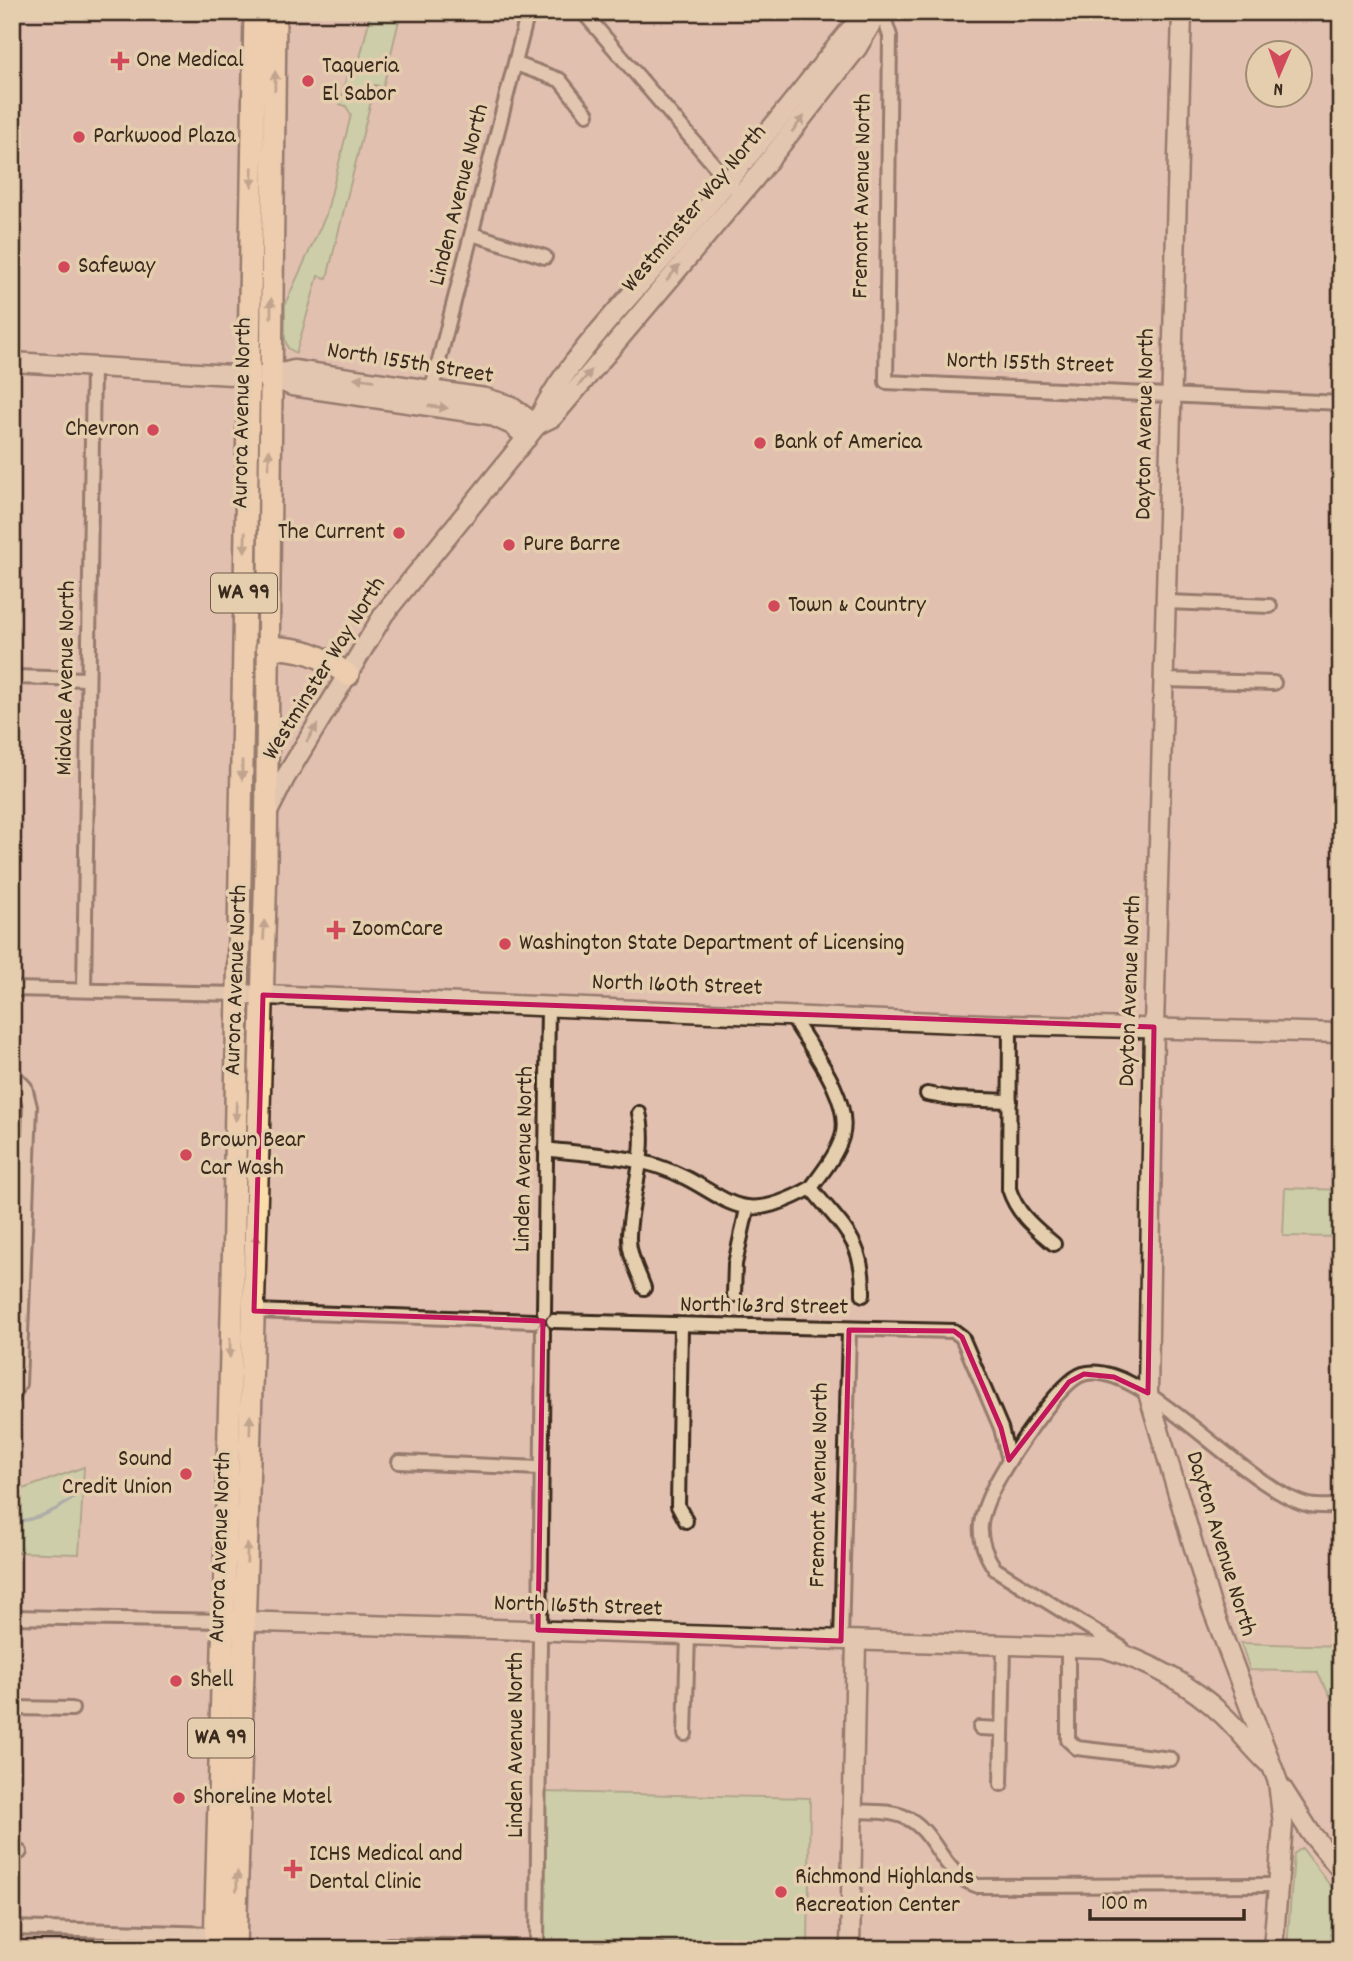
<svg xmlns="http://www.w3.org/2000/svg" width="1353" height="1961" font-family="Dekko,sans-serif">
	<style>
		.green { fill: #b3e09f; stroke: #77855e; stroke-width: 2 }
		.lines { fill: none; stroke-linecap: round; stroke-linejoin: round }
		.stream { stroke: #6f969e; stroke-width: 3.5 }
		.street-casing { stroke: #3b2a1e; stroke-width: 18 }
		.secondary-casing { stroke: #3b2a1e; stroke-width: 23 }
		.highway-casing { stroke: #3b2a1e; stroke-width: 26 }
		.street { stroke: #e5ceae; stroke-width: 12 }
		.secondary { stroke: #e5ceae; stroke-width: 18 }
		.highway { stroke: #faddab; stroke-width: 21 }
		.oneway { fill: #9a8464 }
		.oneway2 { fill: #907c66 }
		.marked { fill: none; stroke: #c2185b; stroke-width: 5; stroke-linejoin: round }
		.poi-dot { fill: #d1495b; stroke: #e5ceae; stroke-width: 2.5 }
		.labels { text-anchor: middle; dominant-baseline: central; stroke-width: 7; stroke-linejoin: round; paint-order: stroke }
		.shield { fill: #e5ceae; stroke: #6e5b49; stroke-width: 2 }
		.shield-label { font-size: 23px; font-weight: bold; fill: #3b2a1e }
		.poi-label { font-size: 24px; fill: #3b2a1e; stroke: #e5ceae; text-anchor: start }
		.street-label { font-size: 24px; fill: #3b2a1e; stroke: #e5ceae }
	</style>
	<rect width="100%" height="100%" fill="#e1c0b0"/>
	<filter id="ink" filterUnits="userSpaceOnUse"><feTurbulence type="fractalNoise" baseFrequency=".0143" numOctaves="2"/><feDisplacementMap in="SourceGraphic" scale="14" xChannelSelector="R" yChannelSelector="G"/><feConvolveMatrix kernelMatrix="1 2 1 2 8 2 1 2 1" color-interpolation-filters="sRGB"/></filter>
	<g filter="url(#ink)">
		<g class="green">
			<polygon points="371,12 401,12 383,87 375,85 327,278 318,276 296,353 288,348 285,339 285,304 326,215 351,115 346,106 340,104 347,75 356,75"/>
			<polygon points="1285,1188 1341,1190 1341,1237 1283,1236"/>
			<polygon points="84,1467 79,1554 12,1552 12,1493"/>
			<polygon points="1241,1643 1341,1646 1341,1716 1317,1672 1250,1670"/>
			<polygon points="544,1792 810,1798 808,1946 544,1939"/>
			<polygon points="1302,1848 1341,1900 1341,1949 1287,1949 1294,1854"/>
		</g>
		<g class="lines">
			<path class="stream" d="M12,1522C37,1520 59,1510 78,1494"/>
			<defs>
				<g id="street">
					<polyline points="583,12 733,187"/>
					<polyline points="882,12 890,36 886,382 1341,403"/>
					<polyline points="516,64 560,80 587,114"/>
					<polyline points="472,234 545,257"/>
					<polyline points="432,388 528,12"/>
					<polyline points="1167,602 1270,606"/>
					<polyline points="12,677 88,679"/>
					<polyline points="1165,680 1274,683"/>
					<polyline points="12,989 238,994"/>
					<polyline points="84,990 93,367"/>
					<path d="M790,1014C809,1046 853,1100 842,1137C836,1156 822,1173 811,1188"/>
					<path d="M1010,1025L1009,1189C1017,1214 1034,1227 1054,1244"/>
					<polyline points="12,1073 25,1087 30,1107 19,1384 12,1398"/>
					<polyline points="927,1094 955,1099 1010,1101"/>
					<path d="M639,1113C649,1153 630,1196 629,1236C628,1254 638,1271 644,1288"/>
					<path d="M545,1149C582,1154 622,1155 657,1166C728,1189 730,1233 811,1188C843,1229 864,1239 863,1295"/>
					<polyline points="734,1295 735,1264 747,1209"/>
					<polyline points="254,1311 534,1321"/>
					<polyline points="544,1312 548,1006"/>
					<polyline points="553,1321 954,1331 962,1337 1001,1428 1009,1460"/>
					<polyline points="681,1326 678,1506 686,1521"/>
					<polyline points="399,1462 540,1468"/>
					<polyline points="12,1617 225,1621"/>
					<polyline points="841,1641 849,1330"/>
					<polyline points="1068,1646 1068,1740 1077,1748 1171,1759"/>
					<path d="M1122,1648L995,1569C974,1538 978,1518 995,1485C1007,1462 1059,1381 1083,1374C1140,1357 1245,1490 1309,1505C1318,1507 1331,1506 1341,1506"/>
					<polyline points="12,1708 72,1709"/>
					<polyline points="980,1728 1002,1729"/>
					<polyline points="685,1734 688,1635"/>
					<polyline points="1001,1784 1004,1646"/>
					<path d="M851,1811C869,1812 891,1810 907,1818C937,1832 941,1875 978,1886L1278,1885"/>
					<polyline points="12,1852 20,1852"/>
					<polyline points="12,1928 215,1934"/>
					<polyline points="388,1949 388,1945 658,1949"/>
					<polyline points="537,1949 543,1330"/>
				</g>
				<g id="secondary">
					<polyline points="1182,12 1154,1027 1148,1393 1211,1605 1278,1782 1283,1824 1273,1949"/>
					<polyline points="12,362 249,376 270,376 294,370 485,398 509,405 537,425"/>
					<polyline points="270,376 292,386 490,415 512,425 527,438"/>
					<polyline points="537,425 553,417 755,178 857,48 877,14"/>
					<path d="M267,814L285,778L384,614L537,425C550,378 640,286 675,245C735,175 792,102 850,30L874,12"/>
					<polyline points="238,994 1010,1025 1341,1033"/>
					<path d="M234,1621L1104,1648C1149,1662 1189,1683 1223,1715C1239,1730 1252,1748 1268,1763"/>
					<polyline points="1282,1788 1310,1832 1341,1870"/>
					<polyline points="850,1949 856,1641"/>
				</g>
				<g id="highway">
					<path d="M267,647C304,649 318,653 348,675"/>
					<polyline points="215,1949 233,1279 255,12"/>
					<polyline points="235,1949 266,865 275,12"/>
				</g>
			</defs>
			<use href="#street" class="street-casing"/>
			<use href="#secondary" class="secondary-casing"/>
			<use href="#highway" class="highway-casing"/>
			<use href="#street" class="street"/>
			<use href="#secondary" class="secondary"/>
			<use href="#highway" class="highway"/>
		</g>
		<defs><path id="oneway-solid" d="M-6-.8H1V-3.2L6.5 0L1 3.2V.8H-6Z" transform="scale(1.75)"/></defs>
		<g class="oneway">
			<use href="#oneway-solid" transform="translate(275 81) rotate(-89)"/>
			<use href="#oneway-solid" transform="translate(252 177) rotate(91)"/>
			<use href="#oneway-solid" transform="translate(271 308) rotate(-89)"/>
			<use href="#oneway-solid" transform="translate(269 459) rotate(-89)"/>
			<use href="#oneway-solid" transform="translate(245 542) rotate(91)"/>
			<use href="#oneway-solid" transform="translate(242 770) rotate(90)"/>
			<use href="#oneway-solid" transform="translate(264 930) rotate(-88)"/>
			<use href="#oneway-solid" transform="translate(236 1111) rotate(92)"/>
			<use href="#oneway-solid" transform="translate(256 1243) rotate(-88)"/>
			<use href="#oneway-solid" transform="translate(230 1348) rotate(91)"/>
			<use href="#oneway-solid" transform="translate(250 1425) rotate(-89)"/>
			<use href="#oneway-solid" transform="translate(247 1553) rotate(-89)"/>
			<use href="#oneway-solid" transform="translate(237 1881) rotate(-88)"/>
		</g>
		<g class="oneway2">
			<use href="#oneway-solid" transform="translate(798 124) rotate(-52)"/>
			<use href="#oneway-solid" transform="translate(673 273) rotate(-50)"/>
			<use href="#oneway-solid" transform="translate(585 378) rotate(-50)"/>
			<use href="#oneway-solid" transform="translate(364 379) rotate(-173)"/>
			<use href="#oneway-solid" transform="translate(438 407) rotate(8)"/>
			<use href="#oneway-solid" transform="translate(312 733) rotate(-58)"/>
		</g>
	</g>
	<path d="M0 0H1353V1961H0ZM263,995L1154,1027L1148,1393L1114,1377L1084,1374L1069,1382L1009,1460L1001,1428L962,1337L954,1331L849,1330L841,1641L538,1630L543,1321L254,1311Z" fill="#e1c0b0" fill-opacity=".55" fill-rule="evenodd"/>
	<path class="marked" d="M263,995L1154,1027L1148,1393L1114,1377L1084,1374L1069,1382L1009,1460L1001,1428L962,1337L954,1331L849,1330L841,1641L538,1630L543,1321L254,1311Z"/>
	<g class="poi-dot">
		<path d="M116.5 50.5h7v7h7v7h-7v7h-7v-7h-7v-7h7z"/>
		<circle cx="308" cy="81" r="7"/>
		<circle cx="79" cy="137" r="7"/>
		<circle cx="64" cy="267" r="7"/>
		<circle cx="153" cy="430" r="7"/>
		<circle cx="760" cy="443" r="7"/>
		<circle cx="399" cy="533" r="7"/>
		<circle cx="509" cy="545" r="7"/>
		<circle cx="774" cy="606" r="7"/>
		<path d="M332.5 919.5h7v7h7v7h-7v7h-7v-7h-7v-7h7z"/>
		<circle cx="505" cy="944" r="7"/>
		<circle cx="186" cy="1155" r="7"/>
		<circle cx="186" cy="1474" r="7"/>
		<circle cx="176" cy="1681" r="7"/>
		<circle cx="179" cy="1798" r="7"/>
		<path d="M289.5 1858.5h7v7h7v7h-7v7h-7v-7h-7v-7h7z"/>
		<circle cx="781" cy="1892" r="7"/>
	</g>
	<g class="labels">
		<g class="shield">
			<rect x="211" y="573.5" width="66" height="39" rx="5"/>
			<rect x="188" y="1718.5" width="66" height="39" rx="5"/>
		</g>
		<g class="shield-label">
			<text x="244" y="593">WA 99</text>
			<text x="221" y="1738">WA 99</text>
		</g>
		<g class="poi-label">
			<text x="136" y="61">One Medical</text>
			<text x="322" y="67">Taqueria<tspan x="322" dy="28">El Sabor</tspan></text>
			<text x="93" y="137">Parkwood Plaza</text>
			<text x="78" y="267">Safeway</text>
			<text x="139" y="430" text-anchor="end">Chevron</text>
			<text x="774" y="443">Bank of America</text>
			<text x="385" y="533" text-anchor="end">The Current</text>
			<text x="523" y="545">Pure Barre</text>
			<text x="788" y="606">Town &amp; Country</text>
			<text x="352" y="930">ZoomCare</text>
			<text x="519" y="944">Washington State Department of Licensing</text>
			<text x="200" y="1141">Brown Bear<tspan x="200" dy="28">Car Wash</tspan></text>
			<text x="172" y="1460" text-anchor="end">Sound<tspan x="172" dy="28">Credit Union</tspan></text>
			<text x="190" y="1681">Shell</text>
			<text x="193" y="1798">Shoreline Motel</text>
			<text x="309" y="1855">ICHS Medical and<tspan x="309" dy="28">Dental Clinic</tspan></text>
			<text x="795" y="1878">Richmond Highlands<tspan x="795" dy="28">Recreation Center</tspan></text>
		</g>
		<g class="street-label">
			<text transform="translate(460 195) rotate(-76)">Linden Avenue North</text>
			<text transform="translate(863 196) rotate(-89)">Fremont Avenue North</text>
			<text transform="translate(695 209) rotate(-50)">Westminster Way North</text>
			<text transform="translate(410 364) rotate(9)">North 155th Street</text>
			<text transform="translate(1030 364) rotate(2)">North 155th Street</text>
			<text transform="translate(243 413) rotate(-89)">Aurora Avenue North</text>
			<text transform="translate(1146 424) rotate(-89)">Dayton Avenue North</text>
			<text transform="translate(325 669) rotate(-58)">Westminster Way North</text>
			<text transform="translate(67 678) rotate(-89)">Midvale Avenue North</text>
			<text transform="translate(237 980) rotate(-88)">Aurora Avenue North</text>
			<text transform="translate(677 986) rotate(2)">North 160th Street</text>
			<text transform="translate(1131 991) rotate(-88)">Dayton Avenue North</text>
			<text transform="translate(525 1159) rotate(-89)">Linden Avenue North</text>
			<text transform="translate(764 1307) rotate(1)">North 163rd Street</text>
			<text transform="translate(820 1485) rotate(-89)">Fremont Avenue North</text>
			<text transform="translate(1220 1544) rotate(73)">Dayton Avenue North</text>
			<text transform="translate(221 1547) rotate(-88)">Aurora Avenue North</text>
			<text transform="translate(578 1607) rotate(2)">North 165th Street</text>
			<text transform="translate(517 1745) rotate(-90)">Linden Avenue North</text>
		</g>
	</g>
	<rect width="1353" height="1961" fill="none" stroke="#e5ceae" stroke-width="42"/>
	<rect x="21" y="21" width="1311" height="1919" fill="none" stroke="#3b2a1e" stroke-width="2.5" filter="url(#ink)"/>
	<g transform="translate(1279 74) rotate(182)"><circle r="33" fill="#e5ceae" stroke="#a18c74" stroke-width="2"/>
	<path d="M0-5L12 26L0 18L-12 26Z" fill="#d1495b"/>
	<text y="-10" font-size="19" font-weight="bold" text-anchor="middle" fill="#3b2a1e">N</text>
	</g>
	<path d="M1090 1909v10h154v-10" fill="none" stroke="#3b2a1e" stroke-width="3.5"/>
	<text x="1101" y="1909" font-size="21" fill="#3b2a1e" stroke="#e5ceae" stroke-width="5" paint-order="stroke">100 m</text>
</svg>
